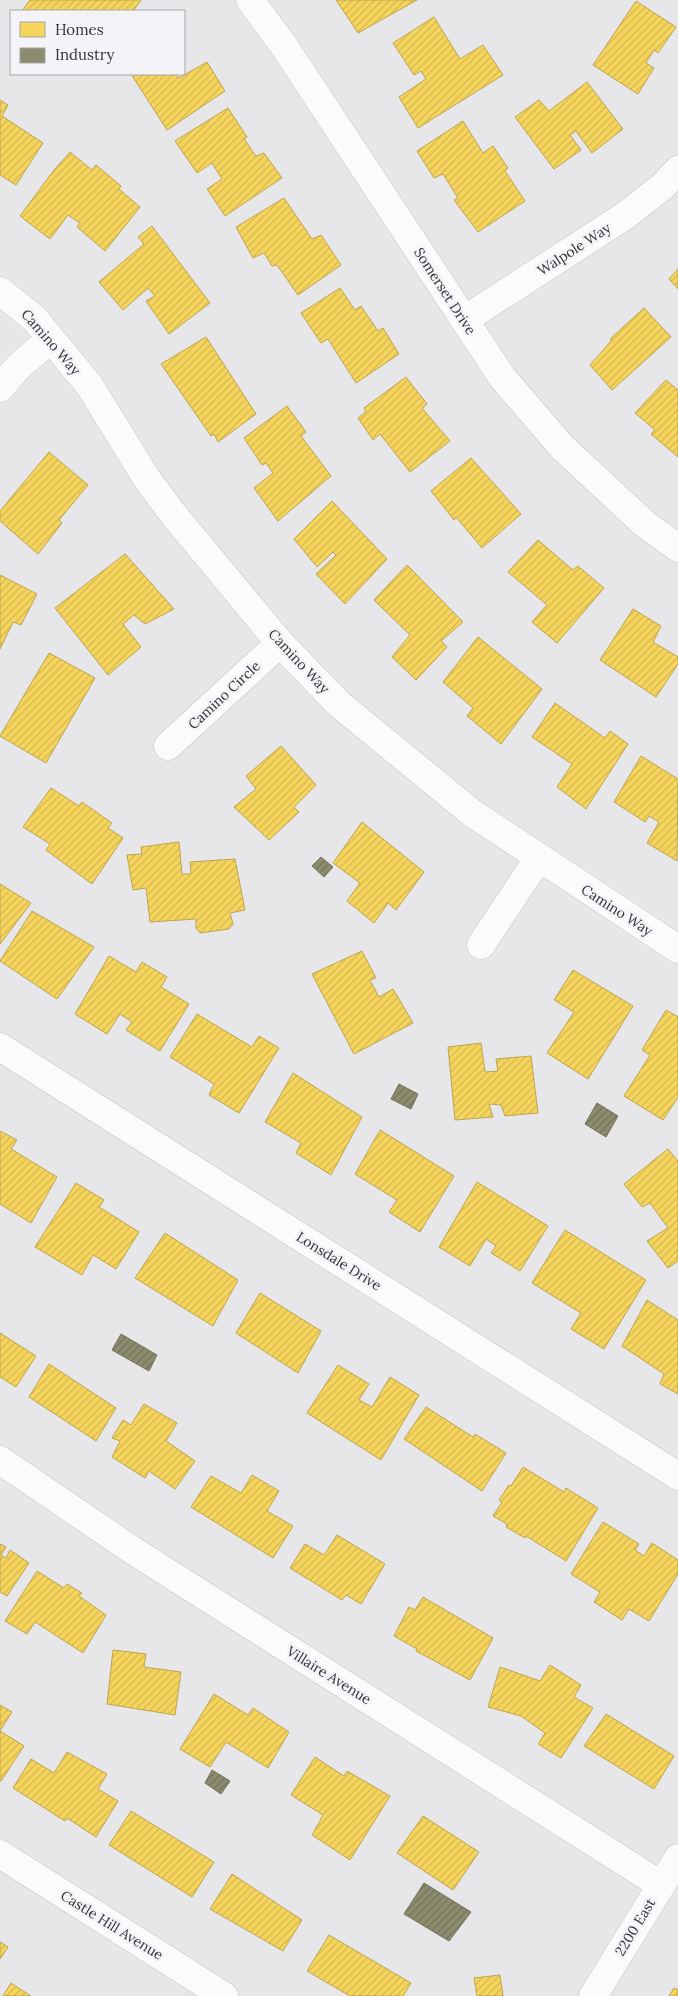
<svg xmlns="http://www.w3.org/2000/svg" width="678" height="1996" font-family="Lora,serif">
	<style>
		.homes { fill: url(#homes-hatch); stroke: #bca551 }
		.industry { fill: url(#industry-hatch); stroke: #72725d }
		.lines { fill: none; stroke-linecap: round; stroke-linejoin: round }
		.minor-casing { stroke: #c4c4c6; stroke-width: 29 }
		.minor { stroke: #fbfbfc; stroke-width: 28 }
		.labels { text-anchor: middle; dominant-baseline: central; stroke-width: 5; stroke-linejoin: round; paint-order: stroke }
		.street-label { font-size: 14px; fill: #343436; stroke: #f3f3f8 }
	</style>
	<defs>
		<pattern id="homes-hatch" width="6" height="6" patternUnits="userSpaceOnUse" patternTransform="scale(1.25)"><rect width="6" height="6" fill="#f6d55c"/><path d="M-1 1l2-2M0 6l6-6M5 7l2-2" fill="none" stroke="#d4b751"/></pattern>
		<pattern id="industry-hatch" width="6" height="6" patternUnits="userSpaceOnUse" patternTransform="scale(1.25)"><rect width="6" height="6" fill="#8c8c6e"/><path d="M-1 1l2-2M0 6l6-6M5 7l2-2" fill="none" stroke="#73735b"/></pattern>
	</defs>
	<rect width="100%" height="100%" fill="#e7e6e9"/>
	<g class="homes">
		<polygon points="30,0 141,0 133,11 22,11"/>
		<polygon points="336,0 417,0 358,33"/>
		<polygon points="636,1 676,27 658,53 654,50 646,63 654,68 638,94 593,65"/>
		<polygon points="434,17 460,59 483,45 503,75 418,128 399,97 426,79 421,71 414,75 393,43"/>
		<polygon points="207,62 225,91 167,130 131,74 176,74 179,78"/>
		<polygon points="587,82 623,129 592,153 576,131 570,135 581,150 554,169 515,117 539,100 549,111"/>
		<polygon points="0,100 8,105 2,116 43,143 16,185 0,175"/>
		<polygon points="228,108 247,137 244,139 256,156 264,153 282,178 225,216 207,189 222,179 212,163 197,173 175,141"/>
		<polygon points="463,121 483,153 493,146 508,168 505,171 525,201 478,232 454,200 458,198 443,174 434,178 417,151"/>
		<polygon points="70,152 92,170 96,165 121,186 119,189 140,207 105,251 77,227 80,223 68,215 50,239 20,216 54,170"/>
		<polygon points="284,198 312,239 321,235 341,265 298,295 277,265 272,266 264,253 253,258 236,227"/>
		<polygon points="152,226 210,303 169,334 146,301 155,296 148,288 123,310 99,282 144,244 138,237"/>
		<polygon points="678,269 678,289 669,279"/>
		<polygon points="340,288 355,310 361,306 378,331 383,328 399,354 356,383 328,339 321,343 301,313"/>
		<polygon points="644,308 671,337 612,390 590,365 612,340 610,339"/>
		<polygon points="206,337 256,414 218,442 214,434 211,436 161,364"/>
		<polygon points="406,377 427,404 422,408 450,441 410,472 380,434 373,440 358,418 366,412 364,408"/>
		<polygon points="666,380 678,390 678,457 651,434 655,430 635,413"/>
		<polygon points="287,406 306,432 301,436 331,476 278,521 254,488 273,473 266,463 262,465 244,438"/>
		<polygon points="49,452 88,485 59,520 62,523 38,554 0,521 0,511"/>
		<polygon points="471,458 521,514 482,548 456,517 454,520 431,491"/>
		<polygon points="332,501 387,559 345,604 316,574 336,555 333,552 317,567 294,539"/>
		<polygon points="538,540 573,570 578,566 604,588 557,643 532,622 547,605 508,572"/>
		<polygon points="125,554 174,609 145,624 134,615 123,624 141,647 108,675 55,608"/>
		<polygon points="407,565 463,622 441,641 447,647 416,680 392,657 410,635 374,600"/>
		<polygon points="0,575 37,594 21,625 13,622 0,649"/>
		<polygon points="633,609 661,626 653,642 678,657 678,664 656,697 600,660"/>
		<polygon points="478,637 542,689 501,744 467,716 473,708 443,682"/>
		<polygon points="49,653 95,678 46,763 0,736"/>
		<polygon points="555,703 605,738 610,731 628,744 586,809 557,787 572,764 532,737"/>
		<polygon points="281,746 316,785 294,807 299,812 269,840 234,807 256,789 246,776"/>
		<polygon points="641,756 678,779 677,861 647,843 659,822 649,816 645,822 614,802"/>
		<polygon points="51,788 79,806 82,802 112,823 108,828 123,838 92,884 46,850 50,844 23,827"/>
		<polygon points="362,822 424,872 396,910 388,903 374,923 347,901 360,883 333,863"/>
		<polygon points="179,842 182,874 191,874 190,862 235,859 245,910 230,913 233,924 229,929 200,933 196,928 196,919 150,922 146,888 133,890 127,855 142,854 141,847"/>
		<polygon points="0,884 31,903 0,944"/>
		<polygon points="32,911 94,947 57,999 0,961"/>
		<polygon points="362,951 376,978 370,980 379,997 393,989 413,1023 354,1054 312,974"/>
		<polygon points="109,956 136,972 142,962 167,977 161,987 189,1004 160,1051 126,1030 132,1022 120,1014 107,1034 75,1014"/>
		<polygon points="573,970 633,1006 588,1079 547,1053 574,1012 554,1000"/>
		<polygon points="666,1010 678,1017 678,1097 663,1120 624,1096 650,1055 642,1050"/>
		<polygon points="197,1014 252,1047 259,1036 279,1048 239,1113 209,1095 214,1084 170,1057"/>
		<polygon points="481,1043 485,1072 498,1071 496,1059 531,1056 538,1113 505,1116 501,1105 489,1104 493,1117 455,1120 448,1047"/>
		<polygon points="293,1073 362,1117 331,1175 296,1153 301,1143 265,1122"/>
		<polygon points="380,1130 454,1176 420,1232 389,1212 397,1200 355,1174"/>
		<polygon points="0,1131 17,1140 11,1149 57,1177 31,1223 0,1204"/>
		<polygon points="668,1149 678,1161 678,1261 668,1268 647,1241 668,1228 650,1203 642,1207 624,1184"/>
		<polygon points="477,1182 548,1226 520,1271 491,1253 496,1246 486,1239 470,1266 439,1247"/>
		<polygon points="76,1183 104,1200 99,1207 139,1232 116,1269 93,1255 82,1275 35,1247"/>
		<polygon points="565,1230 646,1280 604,1349 571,1329 581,1313 532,1283"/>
		<polygon points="165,1233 238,1280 213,1326 135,1278"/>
		<polygon points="260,1293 321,1331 298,1373 236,1333"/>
		<polygon points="647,1300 678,1320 678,1394 660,1384 664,1374 622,1346"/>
		<polygon points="0,1333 36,1356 16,1387 0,1377"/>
		<polygon points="49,1364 116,1408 96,1441 29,1397"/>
		<polygon points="338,1365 369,1384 359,1400 372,1407 390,1377 419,1395 381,1460 307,1413"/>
		<polygon points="144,1404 177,1423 166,1441 195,1461 175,1489 149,1471 145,1478 112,1457 120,1441 112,1438 123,1420 131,1425"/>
		<polygon points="426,1407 473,1437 475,1434 506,1453 482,1491 404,1439"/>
		<polygon points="523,1467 564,1492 566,1488 598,1508 566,1561 526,1536 525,1538 506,1527 507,1524 493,1516 502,1502 499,1500 509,1485 511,1486"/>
		<polygon points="252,1475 279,1491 267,1511 293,1526 273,1558 191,1507 211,1476 241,1493"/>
		<polygon points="603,1522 639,1544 635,1550 644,1556 652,1543 678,1560 678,1574 649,1621 629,1609 622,1620 594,1602 600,1592 571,1574"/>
		<polygon points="337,1535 385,1564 361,1604 346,1595 342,1600 290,1568 305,1544 324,1555"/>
		<polygon points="0,1544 6,1547 1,1555 6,1558 10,1550 29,1563 7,1596 0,1592"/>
		<polygon points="37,1571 64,1588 67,1584 82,1593 79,1596 106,1615 83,1653 35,1622 27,1634 5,1621"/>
		<polygon points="423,1597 493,1638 470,1680 416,1651 417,1649 394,1636 409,1607 415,1610"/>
		<polygon points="113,1650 146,1654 144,1667 181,1672 175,1715 107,1704"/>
		<polygon points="550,1665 581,1685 574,1697 593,1708 561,1758 538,1744 545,1733 521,1716 488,1707 500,1667 540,1681"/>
		<polygon points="214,1694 248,1715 253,1708 289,1732 268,1768 226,1742 210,1767 180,1749"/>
		<polygon points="0,1705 12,1712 0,1731"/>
		<polygon points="606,1714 674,1756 654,1789 584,1746"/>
		<polygon points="0,1731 24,1746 1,1781 0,1781"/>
		<polygon points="67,1752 107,1774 98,1789 118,1801 96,1837 67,1818 65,1821 13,1788 31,1759 54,1773"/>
		<polygon points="315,1757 344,1776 347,1771 390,1796 350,1860 312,1835 323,1815 291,1795"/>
		<polygon points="131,1811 214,1862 192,1897 109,1845"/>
		<polygon points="423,1816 479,1852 453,1890 397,1853"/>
		<polygon points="232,1874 302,1920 283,1951 210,1909"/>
		<polygon points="329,1935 411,1983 403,1996 350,1996 307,1971"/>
		<polygon points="0,1942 8,1947 0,1959"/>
		<polygon points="500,1975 503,1996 477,1996 474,1978"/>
		<polygon points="11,1983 31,1996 3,1996"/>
		<polygon points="674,1988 678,1990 678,1996 669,1996"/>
	</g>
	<g class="industry">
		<polygon points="321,857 333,867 324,877 312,866"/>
		<polygon points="399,1084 418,1094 411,1109 391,1099"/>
		<polygon points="597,1103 618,1116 606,1137 585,1124"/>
		<polygon points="121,1334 157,1355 149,1371 112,1350"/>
		<polygon points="212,1770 230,1781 221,1794 205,1783"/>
		<polygon points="424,1883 471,1912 449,1941 404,1914"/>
	</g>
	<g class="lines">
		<defs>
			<g id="minor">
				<polyline points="250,0 284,46 502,377 562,447 646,525 678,548"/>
				<polyline points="0,291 35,319 51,339 89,385 147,479 173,514 280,643 339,704 472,813 678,949"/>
				<polyline points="464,320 626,215 663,186 678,170"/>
				<polyline points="0,388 19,366 51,339"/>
				<polyline points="168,746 280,643"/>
				<polyline points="481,945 538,859"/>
				<polyline points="0,1047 678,1476"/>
				<polyline points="0,1460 132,1550 661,1885"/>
				<polyline points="0,1854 224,1996"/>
				<polyline points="593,1996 678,1858"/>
			</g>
		</defs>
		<use href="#minor" class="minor-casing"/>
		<use href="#minor" class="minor"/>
	</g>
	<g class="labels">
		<g class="street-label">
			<text transform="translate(574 249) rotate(-33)">Walpole Way</text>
			<text transform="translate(445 291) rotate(57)">Somerset Drive</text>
			<text transform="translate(51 342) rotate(49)">Camino Way</text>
			<text transform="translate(299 661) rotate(47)">Camino Way</text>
			<text transform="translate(224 695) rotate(-43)">Camino Circle</text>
			<text transform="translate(617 910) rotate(33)">Camino Way</text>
			<text transform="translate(339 1261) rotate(32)">Lonsdale Drive</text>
			<text transform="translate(329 1675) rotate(32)">Villaire Avenue</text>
			<text transform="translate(112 1925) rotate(32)">Castle Hill Avenue</text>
			<text transform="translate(635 1927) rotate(-59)">2200 East</text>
		</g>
	</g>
	<rect x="10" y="10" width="175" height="65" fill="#f3f3f8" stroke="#a7a7aa"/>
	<rect x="20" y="22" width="25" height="15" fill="#f6d55c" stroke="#a7a7aa"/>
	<text x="55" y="35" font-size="15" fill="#343436">Homes</text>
	<rect x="20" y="48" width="25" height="15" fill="#8c8c6e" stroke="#a7a7aa"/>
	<text x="55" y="60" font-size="15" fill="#343436">Industry</text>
</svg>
